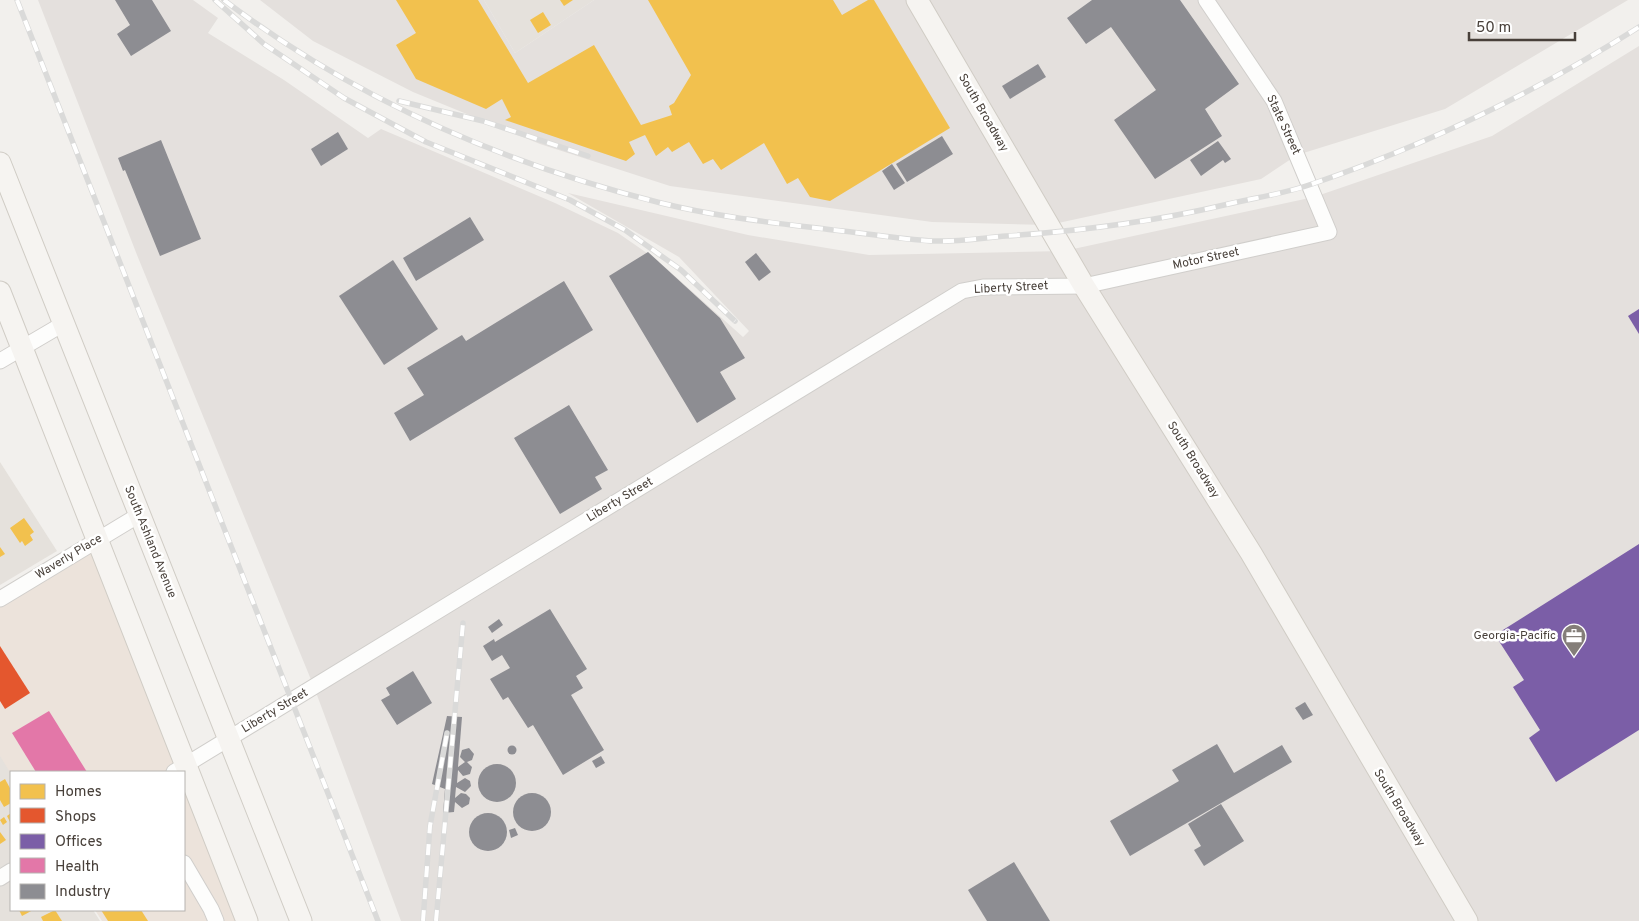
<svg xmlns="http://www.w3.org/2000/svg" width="1639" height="921" font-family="Overpass,sans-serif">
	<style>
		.residential { fill: #e5e1dc }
		.commercial { fill: #ece3db }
		.industrial { fill: #e4e0dd }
		.homes { fill: #f2c14e }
		.shops { fill: #e4572e }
		.offices { fill: #7b5ea7 }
		.health { fill: #e377a8 }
		.industry { fill: #8d8d92 }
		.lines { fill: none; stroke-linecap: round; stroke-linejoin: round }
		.street-casing { stroke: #d0cecb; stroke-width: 17 }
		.secondary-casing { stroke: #d0ccc5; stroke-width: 23 }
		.street { stroke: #fdfdfc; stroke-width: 15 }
		.secondary { stroke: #f6f4f1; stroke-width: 21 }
		.rail-casing { stroke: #dadad9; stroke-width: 5.5 }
		.rail { stroke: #fff; stroke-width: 4; stroke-dasharray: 11; stroke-linecap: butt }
		.labels { text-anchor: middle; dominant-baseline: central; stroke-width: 5; stroke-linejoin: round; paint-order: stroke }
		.street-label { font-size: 12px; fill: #48403a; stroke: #fff }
		.poi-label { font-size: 12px; fill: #48403a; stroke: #fff; text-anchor: end }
	</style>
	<rect width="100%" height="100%" fill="#f2f0ed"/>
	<g class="residential">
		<polygon points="484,0 594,0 515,53"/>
		<polygon points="0,462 57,551 0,585"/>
		<polygon points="0,754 11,772 11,910 93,910 100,921 0,921"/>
	</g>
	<polygon class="commercial" points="98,540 247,921 102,921 95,910 184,910 184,772 11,774 0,756 0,599"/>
	<g class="industrial">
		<polygon points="38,0 193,0 218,18 208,33 284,80 368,138 381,129 555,203 618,233 657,260 743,337 749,331 679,257 568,193 748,235 869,255 1064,251 1314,197 1492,136 1639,46 1639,921 401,921 314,687 137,255"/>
		<polygon points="260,0 484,0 515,53 594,0 1628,0 1445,109 1297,155 1261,179 1049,225 932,222 670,186 540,144 413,92 313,41"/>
	</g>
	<g class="homes">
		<polygon points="396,0 478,0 528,83 594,45 641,125 672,115 669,106 674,103 691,75 648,0 833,0 842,15 868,0 874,0 950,128 830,201 810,197 798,178 787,184 764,143 721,170 713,159 703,164 689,142 672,152 668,147 656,156 645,135 629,142 635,154 626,161 505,120 511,117 502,99 486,109 416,79 396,45 416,33"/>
		<polygon points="560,0 573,0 564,6"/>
		<polygon points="543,12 551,25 538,33 530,20"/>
		<polygon points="24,518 34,532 30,535 33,540 25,546 22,541 20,543 10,528"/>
		<polygon points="0,547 5,554 0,557"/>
		<polygon points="5,779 11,790 11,803 4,807 0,800 0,782"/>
		<polygon points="11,813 11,824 7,816"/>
		<polygon points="4,817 7,822 3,825 0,820"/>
		<polygon points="0,832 6,840 0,844"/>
		<polygon points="19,910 33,910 22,916"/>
		<polygon points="55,910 62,921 43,921 41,917"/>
		<polygon points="101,910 141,910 148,921 108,921"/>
	</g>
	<polygon class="shops" points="0,646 30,693 5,709 0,701"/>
	<g class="offices">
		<polygon points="1639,309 1639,334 1628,316"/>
		<polygon points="1639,544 1639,730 1556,782 1529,738 1540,730 1513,687 1524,680 1495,635"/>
	</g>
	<polygon class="health" points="49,711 87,772 36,772 12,733"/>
	<g class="industry">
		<polygon points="115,0 152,0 171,31 131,56 117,34 130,25"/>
		<polygon points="1092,0 1180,0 1239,84 1205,109 1222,136 1155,179 1114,120 1156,90 1111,27 1086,44 1067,18"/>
		<polygon points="1038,64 1046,77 1010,99 1002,86"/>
		<polygon points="338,132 348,149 321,166 311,149"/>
		<polygon points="942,136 953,154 907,182 896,164"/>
		<polygon points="161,140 201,239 160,256 125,170 123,171 118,158"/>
		<polygon points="1218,141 1231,159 1225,163 1223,160 1201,176 1190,160"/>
		<polygon points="892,164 905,183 894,190 882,171"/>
		<polygon points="470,217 484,240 416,281 403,258"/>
		<polygon points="648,252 720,318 745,358 720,372 736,399 697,423 609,276"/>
		<polygon points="756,253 771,272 759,281 745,262"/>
		<polygon points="393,260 438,329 384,365 339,296"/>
		<polygon points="564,281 593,330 410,441 394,413 424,395 407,368 462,335 466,341"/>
		<polygon points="569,405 608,470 595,477 602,489 560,514 514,438"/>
		<polygon points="550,609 587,669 576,676 583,688 571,695 604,750 563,775 533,725 528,728 508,697 503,700 490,679 510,668 502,655 492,661 483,646 494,639 495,642"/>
		<polygon points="499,619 503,625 492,633 488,627"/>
		<polygon points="413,671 432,703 397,725 381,700 390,695 386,688"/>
		<polygon points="1305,702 1313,715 1303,720 1295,708"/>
		<polygon points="447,716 462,717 458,767 465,762 460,757 462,750 469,748 474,754 472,760 467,762 472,767 470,774 463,776 458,770 457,783 465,778 470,781 471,786 465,792 456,787 455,798 461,793 466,794 470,798 469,804 462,808 455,802 454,812 443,813 445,789 432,784"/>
		<polygon points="1217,744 1234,773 1282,745 1292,762 1130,856 1110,821 1179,781 1172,770"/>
		<circle cx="512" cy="750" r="4.5"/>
		<polygon points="601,756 605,763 596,768 592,761"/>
		<circle cx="497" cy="783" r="19"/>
		<circle cx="532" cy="812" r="19"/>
		<polygon points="1221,804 1244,841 1204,866 1194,850 1201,846 1188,824"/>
		<circle cx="488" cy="832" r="19"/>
		<polygon points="515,828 518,835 511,838 509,830"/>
		<polygon points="1014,862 1050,921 987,921 968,890"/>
	</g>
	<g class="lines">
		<defs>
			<g id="street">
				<polyline points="0,361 63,324"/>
				<polyline points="0,599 139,515"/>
				<polyline points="174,772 962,291 983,287 1084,286 1329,232 1274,101 1206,0"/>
				<polyline points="184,863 211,909 216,921"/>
				<polyline points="0,878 11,871"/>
			</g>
			<g id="secondary">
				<polyline points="917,0 1084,286 1251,553 1467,921"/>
				<polyline points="0,163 301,921"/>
				<polyline points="0,292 247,921"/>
			</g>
		</defs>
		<use href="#street" class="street-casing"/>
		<use href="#secondary" class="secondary-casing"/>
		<use href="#street" class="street"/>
		<use href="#secondary" class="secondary"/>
		<defs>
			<g id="rail">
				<polyline points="17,0 378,921"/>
				<polyline points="215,0 264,44 344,98 426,142 570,200 625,230 681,270 735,321"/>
				<path d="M224,0C353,98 504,164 661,203C717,217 776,223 833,230C865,233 898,239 931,241C956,242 982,238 1006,236C1080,231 1152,222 1224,205C1253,198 1284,194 1312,184C1427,145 1536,92 1639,27"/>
				<polyline points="399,101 483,121 588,156"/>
				<polyline points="423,921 430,826 447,733"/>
				<polyline points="436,921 463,623"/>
			</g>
		</defs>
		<use href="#rail" class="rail-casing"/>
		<use href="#rail" class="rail"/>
	</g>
	<defs>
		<symbol id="office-pin" viewBox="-11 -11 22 30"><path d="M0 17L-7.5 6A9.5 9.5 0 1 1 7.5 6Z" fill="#847e79" stroke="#fff"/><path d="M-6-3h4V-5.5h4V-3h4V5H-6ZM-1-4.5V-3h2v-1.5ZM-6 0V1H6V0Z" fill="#fff"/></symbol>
	</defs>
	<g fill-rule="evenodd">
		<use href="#office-pin" x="1560" y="622" width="28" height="38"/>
	</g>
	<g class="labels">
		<g class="street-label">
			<text transform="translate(983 113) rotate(60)">South Broadway</text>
			<text transform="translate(1283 125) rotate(65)">State Street</text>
			<text transform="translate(1206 259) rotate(-12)">Motor Street</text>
			<text transform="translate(1011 288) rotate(-3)">Liberty Street</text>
			<text transform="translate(1193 460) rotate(58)">South Broadway</text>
			<text transform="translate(620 500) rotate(-31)">Liberty Street</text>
			<text transform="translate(150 542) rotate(68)">South Ashland Avenue</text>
			<text transform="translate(69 557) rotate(-31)">Waverly Place</text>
			<text transform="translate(275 711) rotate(-31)">Liberty Street</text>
			<text transform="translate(1399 808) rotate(59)">South Broadway</text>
		</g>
		<g class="poi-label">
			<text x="1556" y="636">Georgia-Pacific</text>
		</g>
	</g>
	<rect x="10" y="771" width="175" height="140" fill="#ffffff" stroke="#b6b3b0"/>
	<rect x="20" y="784" width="25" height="15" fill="#f2c14e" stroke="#b6b3b0"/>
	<text x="55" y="796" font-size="15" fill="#48403a">Homes</text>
	<rect x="20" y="808" width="25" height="15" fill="#e4572e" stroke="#b6b3b0"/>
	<text x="55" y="821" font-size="15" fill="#48403a">Shops</text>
	<rect x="20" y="834" width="25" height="15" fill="#7b5ea7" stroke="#b6b3b0"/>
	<text x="55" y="846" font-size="15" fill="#48403a">Offices</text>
	<rect x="20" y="858" width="25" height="15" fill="#e377a8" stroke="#b6b3b0"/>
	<text x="55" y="871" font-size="15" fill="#48403a">Health</text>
	<rect x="20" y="884" width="25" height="15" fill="#8d8d92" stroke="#b6b3b0"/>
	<text x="55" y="896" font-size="15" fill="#48403a">Industry</text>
	<path d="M1469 32v8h106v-8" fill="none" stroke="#48403a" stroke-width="2.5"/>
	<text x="1476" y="32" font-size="15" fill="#48403a" stroke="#ffffff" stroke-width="4" paint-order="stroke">50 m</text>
</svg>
